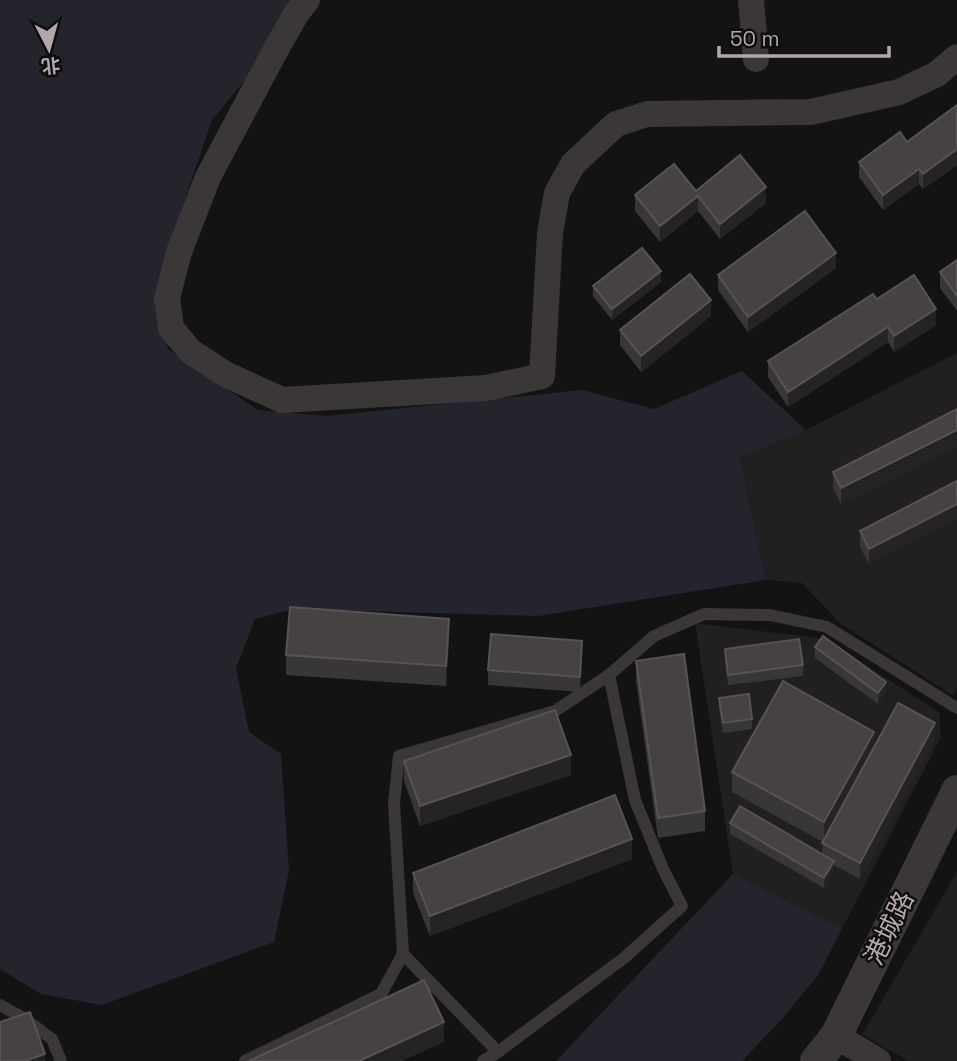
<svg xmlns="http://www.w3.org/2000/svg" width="957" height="1061" font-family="'Space Grotesk','Noto Sans SC',sans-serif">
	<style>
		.built { fill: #211f1f }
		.green { fill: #23242c }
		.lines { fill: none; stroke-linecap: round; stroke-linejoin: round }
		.service { stroke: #3b3638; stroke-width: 12 }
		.minor { stroke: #3b3638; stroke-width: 26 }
		.tertiary { stroke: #3b3638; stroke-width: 32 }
		.wall { fill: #393637 }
		.shaded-wall { fill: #252323 }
		.building { fill: #464244; stroke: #585254; stroke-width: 2 }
		.labels { text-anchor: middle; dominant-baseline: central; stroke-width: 5; stroke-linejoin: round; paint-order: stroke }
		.street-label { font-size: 26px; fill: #b4a6ad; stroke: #0f0e0e }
	</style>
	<rect width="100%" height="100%" fill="#141313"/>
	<g class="built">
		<polygon points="957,353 957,689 952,695 840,623 802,583 766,580 740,458 806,430"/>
		<polygon points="695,623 825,639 939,712 941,737 842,929 733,874"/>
		<polygon points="957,872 957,1061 909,1061 862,1035"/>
	</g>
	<g class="green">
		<polygon points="0,0 311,0 212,120 181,211 157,304 168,349 258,410 325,416 582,390 654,409 742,371 806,430 740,458 766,580 538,616 294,609 255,619 236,668 249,732 281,754 289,870 274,942 102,1005 41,994 0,969"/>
		<polygon points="733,874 842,929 818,975 782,1019 742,1061 556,1061"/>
	</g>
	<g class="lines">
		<g class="service">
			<polyline points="403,954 498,1052"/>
			<polyline points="0,1005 25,1019 52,1039 61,1061"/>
			<polyline points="245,1061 381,994 403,954 394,803 399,756 555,711 609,675 654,636 704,614 770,615 827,627 957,708"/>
			<polyline points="483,1061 498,1052 624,958 682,906 663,869 635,800 609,675"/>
		</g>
		<g class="minor">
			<polyline points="307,0 296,14 274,53 208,177 179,252 167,298 171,328 190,351 225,374 282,400 486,388 542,376 550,233 557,193 573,164 616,124 647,114 811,112 899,92 937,74 957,57"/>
			<polyline points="751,0 756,59"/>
			<polyline points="836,1036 878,1061"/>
		</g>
		<polyline class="tertiary" points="816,1061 836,1036 957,791"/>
	</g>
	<g class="wall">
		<polygon points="957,105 957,165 923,189 919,184 883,210 859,177 859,162 907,142"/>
		<polygon points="696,191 766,203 720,239 698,211 660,242 635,211 635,195"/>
		<polygon points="957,260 957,311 940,288 940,272"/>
		<polygon points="836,268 748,332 718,290 718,275"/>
		<polygon points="661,282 612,320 593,296 593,286"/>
		<polygon points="877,299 936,325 894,352 888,342 788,407 768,377 768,361"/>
		<polygon points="711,316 641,372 620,345 620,330"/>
		<polygon points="957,409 957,445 841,504 833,488 833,472"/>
		<polygon points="957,481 869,564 860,547 860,531"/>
		<polygon points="449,639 446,686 286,675 286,655"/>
		<polygon points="815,647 886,692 878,704 815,658"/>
		<polygon points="725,649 803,665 803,676 728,685 725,659"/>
		<polygon points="582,656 580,692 488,685 488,670"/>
		<polygon points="636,661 705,811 705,831 658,838 636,681"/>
		<polygon points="719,698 752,719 752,729 723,733 719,708"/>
		<polygon points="935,738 860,879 834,865 834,871 824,888 730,834 730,823 822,854 823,842 732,792 732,772 874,746"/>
		<polygon points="404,761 571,775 420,826 404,781"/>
		<polygon points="632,859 430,936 413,893 413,873"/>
	</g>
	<g class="shaded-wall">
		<polygon points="957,149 957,165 923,189 923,174"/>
		<polygon points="919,169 919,184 883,210 883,195"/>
		<polygon points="766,187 766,203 720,239 720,224"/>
		<polygon points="698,196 698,211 660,242 660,226"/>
		<polygon points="836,253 836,268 748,332 748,317"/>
		<polygon points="661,271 661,282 612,320 612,309"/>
		<polygon points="711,300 711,316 641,372 641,356"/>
		<polygon points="936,309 936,325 894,352 894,336"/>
		<polygon points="888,327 888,342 788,407 788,392"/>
		<polygon points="957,430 957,445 841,504 841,488"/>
		<polygon points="957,504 957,519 869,564 869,549"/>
		<polygon points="449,619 449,639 446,686 446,666"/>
		<polygon points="582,641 582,656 580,692 580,677"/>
		<polygon points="886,682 886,692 878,704 878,693"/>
		<polygon points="935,723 935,738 860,879 860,863"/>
		<polygon points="874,732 874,752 824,842 824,822"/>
		<polygon points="571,755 571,775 420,826 420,806"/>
		<polygon points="632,839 632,859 430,936 430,916"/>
		<polygon points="834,861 834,871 824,888 824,878"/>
		<polygon points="444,1022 444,1042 402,1061 359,1061"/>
		<polygon points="45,1054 45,1061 25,1061"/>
	</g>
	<g class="building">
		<polygon points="957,105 957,149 923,174 919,169 883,195 859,162 900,132 907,142"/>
		<polygon points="740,155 766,187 720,224 698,196 660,226 635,195 674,164 696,191"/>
		<polygon points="805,211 836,253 748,317 718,275"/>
		<polygon points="642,248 661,271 612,309 593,286"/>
		<polygon points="957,260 957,296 940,272"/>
		<polygon points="690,274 711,300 641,356 620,330"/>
		<polygon points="914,275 936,309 894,336 888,327 788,392 768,361 873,294 877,299"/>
		<polygon points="957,409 957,430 841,488 833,472"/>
		<polygon points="957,481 957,504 869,549 860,531"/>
		<polygon points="290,607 449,619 446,666 286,655"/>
		<polygon points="491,634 582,641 580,677 488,670"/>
		<polygon points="823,636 886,682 878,693 815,647"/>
		<polygon points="799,639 803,665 728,675 725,649"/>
		<polygon points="684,654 705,811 658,818 636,661"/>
		<polygon points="783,681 874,732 824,822 732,772"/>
		<polygon points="749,694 752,719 723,723 719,698"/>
		<polygon points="898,703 935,723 860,863 822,843"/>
		<polygon points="555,710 571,755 420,806 404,761"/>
		<polygon points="615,795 632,839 430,916 413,873"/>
		<polygon points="740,806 834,861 824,878 730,823"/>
		<polygon points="424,980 444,1022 359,1061 249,1061"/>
		<polygon points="30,1012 45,1054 25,1061 0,1061 0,1022"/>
	</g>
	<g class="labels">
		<g class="street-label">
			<text transform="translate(889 928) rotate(-64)">港城路</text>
		</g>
	</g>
	<g transform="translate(49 49) rotate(174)" stroke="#0f0e0e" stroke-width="5" paint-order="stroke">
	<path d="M0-5L12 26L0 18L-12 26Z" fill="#b4a6ad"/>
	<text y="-10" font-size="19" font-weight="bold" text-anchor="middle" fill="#b4a6ad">北</text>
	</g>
	<path d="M719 46v10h170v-10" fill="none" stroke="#b4a6ad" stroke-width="3.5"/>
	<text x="730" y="46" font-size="21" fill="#b4a6ad" stroke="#0f0e0e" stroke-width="5" paint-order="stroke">50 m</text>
</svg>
